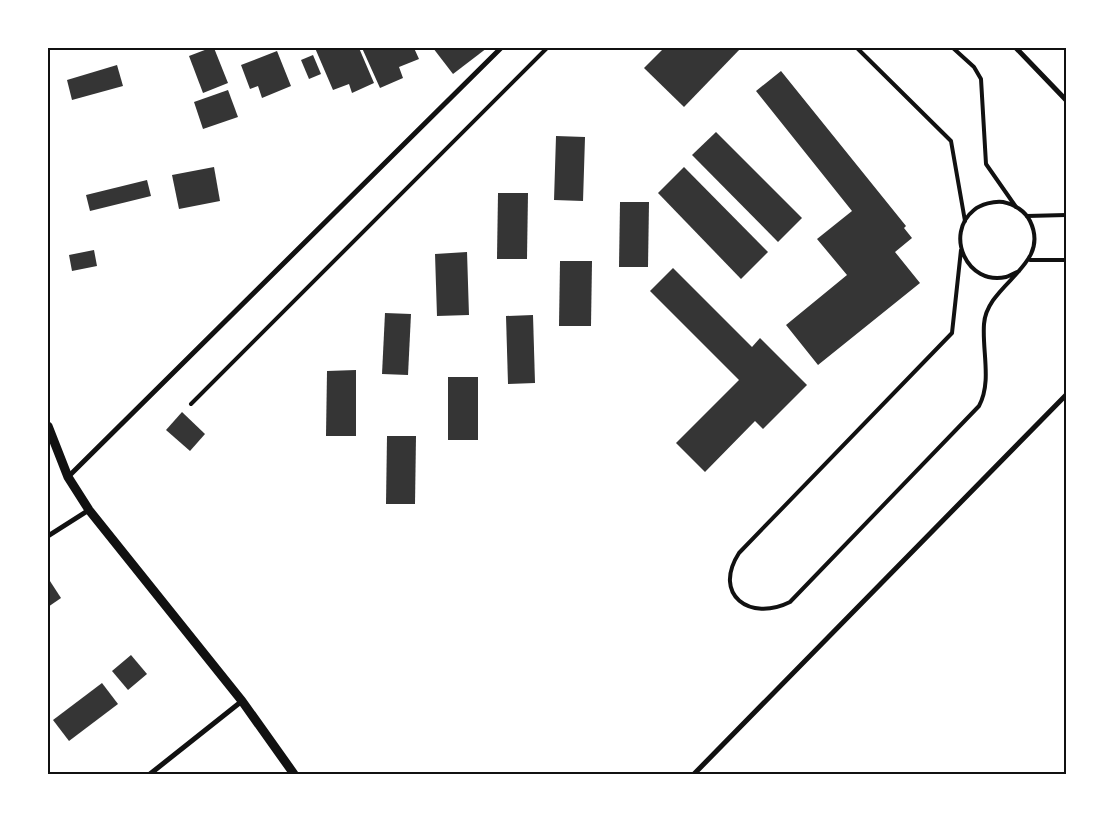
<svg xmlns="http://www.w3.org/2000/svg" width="1114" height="822" font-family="'PT Serif',serif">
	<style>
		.building { fill: #353535 }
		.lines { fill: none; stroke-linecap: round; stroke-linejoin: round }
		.service { stroke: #111; stroke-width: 4 }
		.minor { stroke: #111; stroke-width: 5 }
		.tertiary { stroke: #111; stroke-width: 9 }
		.neatline { fill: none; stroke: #111; stroke-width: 2 }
	</style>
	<rect width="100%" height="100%" fill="#fff"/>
	<g class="building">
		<polygon points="210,48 214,48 228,83 203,93 189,56"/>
		<polygon points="315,48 359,48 374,83 352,93 349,84 333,90"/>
		<polygon points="362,48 414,48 419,59 399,67 403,78 380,88"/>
		<polygon points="433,48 487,48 453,74"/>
		<polygon points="664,48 741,48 684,107 644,68"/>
		<polygon points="277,51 291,86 262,98 258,86 250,89 241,65"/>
		<polygon points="313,55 321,74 309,79 301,60"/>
		<polygon points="117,65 123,86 72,100 67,80"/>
		<polygon points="781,71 906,226 904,228 912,238 895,252 920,283 818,365 786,325 847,275 817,239 852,211 756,91"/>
		<polygon points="228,90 238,117 203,129 194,102"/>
		<polygon points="716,132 802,218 778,242 692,155"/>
		<polygon points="556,136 585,137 583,201 554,200"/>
		<polygon points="214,167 220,201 179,209 172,175"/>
		<polygon points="684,167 768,252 741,279 658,193"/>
		<polygon points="147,180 151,196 90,211 86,195"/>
		<polygon points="498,193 528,193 527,259 497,259"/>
		<polygon points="620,202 649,202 648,267 619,267"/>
		<polygon points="94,250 97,266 72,271 69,255"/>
		<polygon points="467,252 469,315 437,316 435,254"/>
		<polygon points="560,261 592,261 591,326 559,326"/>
		<polygon points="673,268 752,347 760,338 807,385 763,429 755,421 705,472 676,443 739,380 650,291"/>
		<polygon points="385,313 411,314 408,375 382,374"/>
		<polygon points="533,315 535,383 508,384 506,316"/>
		<polygon points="356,370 356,436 326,436 327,371"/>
		<rect x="448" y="377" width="30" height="63"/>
		<polygon points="182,412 205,434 190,451 166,430"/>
		<polygon points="387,436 416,436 415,504 386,504"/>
		<polygon points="48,578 61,598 48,607"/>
		<polygon points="131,655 147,674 128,690 112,671"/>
		<polygon points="102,683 118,704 69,741 53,720"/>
	</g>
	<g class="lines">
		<g class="service">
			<polyline points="857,48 951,141 965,221"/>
			<polyline points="953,48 974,67 981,79 986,164 1016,207"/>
			<polyline points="1027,216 1066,215"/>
			<path d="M961,250L952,333L739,553C712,595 750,622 790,602L979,406C992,382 982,351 984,324C987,283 1052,266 1030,221C1025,211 1014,204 1003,202C994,201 981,204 974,210C944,234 967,286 1006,277C1010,276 1015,273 1019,271"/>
			<polyline points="1030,260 1066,260"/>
			<polyline points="191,404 547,48"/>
		</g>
		<g class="minor">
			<polyline points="1016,48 1066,100"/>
			<polyline points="68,477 501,48"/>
			<polyline points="48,536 89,510"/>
			<polyline points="150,774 242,701"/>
			<polyline points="694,774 1066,395"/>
		</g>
		<polyline class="tertiary" points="48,426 68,477 89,510 242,701 294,774"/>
	</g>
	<rect width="1114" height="822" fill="none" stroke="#ffffff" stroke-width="98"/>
	<rect x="49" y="49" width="1016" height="724" class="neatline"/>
</svg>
